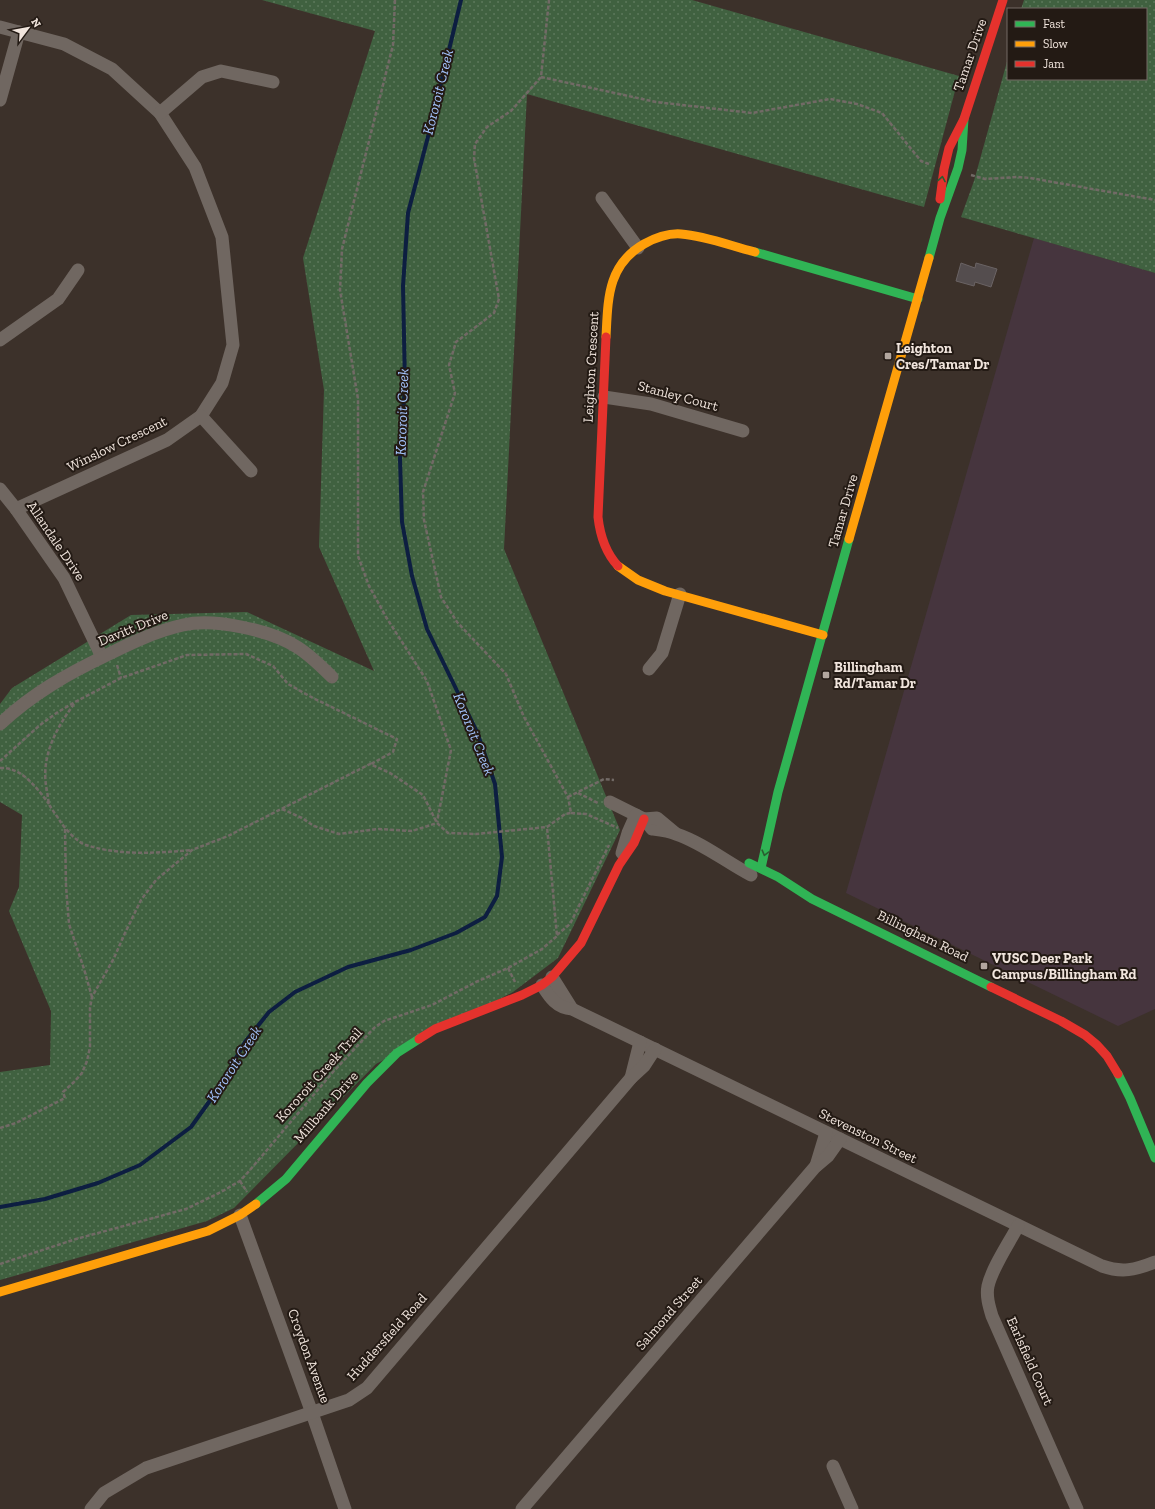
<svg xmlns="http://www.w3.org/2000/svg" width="1155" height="1509" font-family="'Zilla Slab',serif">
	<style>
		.education { fill: #46353e }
		.grass { fill: url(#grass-dots) }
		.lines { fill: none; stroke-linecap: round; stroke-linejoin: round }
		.stream { stroke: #0d1e41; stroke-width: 4 }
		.building { fill: #544d4e; stroke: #6a6364 }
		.path { stroke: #726a66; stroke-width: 2.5; stroke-dasharray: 4 2; stroke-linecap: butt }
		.street { stroke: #706761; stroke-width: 13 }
		.fast { stroke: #30b455; stroke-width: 9 }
		.slow { stroke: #ff9f0a; stroke-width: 9 }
		.jam { stroke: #e5322d; stroke-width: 9 }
		.oneway { stroke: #295f31 }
		.poi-dot { fill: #b2a69e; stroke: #231a14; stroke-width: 1.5 }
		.labels { text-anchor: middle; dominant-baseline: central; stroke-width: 4; stroke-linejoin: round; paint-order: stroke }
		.street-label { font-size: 14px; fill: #f1e5dd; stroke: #231a14 }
		.poi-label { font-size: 14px; font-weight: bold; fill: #f1e5dd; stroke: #231a14; text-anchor: start }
		.water-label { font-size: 15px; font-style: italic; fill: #a3c2fb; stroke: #231a14 }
	</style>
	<defs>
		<pattern id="grass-dots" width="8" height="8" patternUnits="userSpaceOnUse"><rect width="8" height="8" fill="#406140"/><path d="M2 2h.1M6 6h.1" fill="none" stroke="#5c785b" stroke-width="1.8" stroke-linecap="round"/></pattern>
	</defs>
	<rect width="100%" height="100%" fill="#3c312a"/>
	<polygon class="education" points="1034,238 1155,273 1155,1009 1118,1026 846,893"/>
	<g class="grass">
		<polygon points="262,0 692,0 959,76 924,207 527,94 504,549 620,830 558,958 513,992 376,1064 234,1208 207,1221 0,1280 0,1072 50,1065 51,1011 9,911 19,887 22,815 0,802 0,704 12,688 131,615 247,612 374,671 319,547 324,390 303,258 375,31"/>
		<polygon points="1024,0 1155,0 1155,273 961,217 974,181 1008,58 1008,79 1146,79 1146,9 1021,9"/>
	</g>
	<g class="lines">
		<polyline class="stream" points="0,1207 45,1199 98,1183 140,1165 191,1127 219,1088 245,1042 269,1012 295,992 348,967 411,950 456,933 485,917 497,896 502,857 495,784 477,732 427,629 412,576 402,522 400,459 405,385 403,286 408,213 430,129 461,0"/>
	</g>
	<polygon class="building" points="961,263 975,268 976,263 997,269 991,287 975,282 974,286 956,281"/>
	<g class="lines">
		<g class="path">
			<polyline points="395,0 393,45 342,249 340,290 358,399 358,556 369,586 386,617 427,681 451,750 437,822"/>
			<polyline points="541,77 656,102 752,113 830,99 857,104 882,113 921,161 929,164"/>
			<polyline points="971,175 985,179 1017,177 1030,178 1155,200"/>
			<polyline points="117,665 121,678"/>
			<path d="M74,704C55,730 40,758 47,791C48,796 48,802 50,806C53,811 57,816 60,821C65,829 78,843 86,845C121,856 157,853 192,850"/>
			<polyline points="0,761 40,725 58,712 75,702 121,678 187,655 246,654 273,666 288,684 313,698 397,739 393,752 371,764"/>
			<path d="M0,768C22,767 36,787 49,804"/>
			<polyline points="578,793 598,803"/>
			<polyline points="568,797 604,779 614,780"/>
			<polyline points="282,809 302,818 314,826 339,834 379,829 412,831 437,823"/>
			<polyline points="571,813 586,814 618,828"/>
			<polyline points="65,829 66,886 69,924 84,969 92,997"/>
			<polyline points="557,935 570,924 609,845"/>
			<polyline points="508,968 515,982"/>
			<polyline points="0,1128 16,1123 65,1098 63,1092 74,1082 82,1073 87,1061 90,1047 90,1008 92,997 114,958 125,933 141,900 156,880 192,850 228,836 370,764 390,773 423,795 437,823 448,833 476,834 547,827 565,814 571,813 568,797 524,717 506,674 457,622 441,597 424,520 423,492 455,393 449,365 456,342 494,313 499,299 474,158 475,144 487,127 511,111 541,77 549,0"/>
			<polyline points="240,1181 247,1192"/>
			<polyline points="0,1264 76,1239 186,1209 221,1192 240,1181 250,1170 333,1072 374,1028 384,1021 432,1005 476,982 508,968 542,949 557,936 547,827"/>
		</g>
		<g class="street">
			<polyline points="0,27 64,44 112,69 160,113 195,167 222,237 233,345 222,383 201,416 167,440 16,509"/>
			<polyline points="0,100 19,32"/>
			<polyline points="160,113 202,77 221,71 273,82"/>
			<polyline points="602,198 638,248"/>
			<polyline points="0,340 58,299 78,270"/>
			<polyline points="604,397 651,404 743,431"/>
			<polyline points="201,416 251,471"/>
			<polyline points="0,489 16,509 64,578 102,657"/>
			<polyline points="649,669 662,653 680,594"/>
			<path d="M0,724C32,694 67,674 107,655C131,643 156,631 183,625C214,618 270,630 297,647C310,655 321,666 332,677"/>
			<path d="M610,802L644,819L652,829C660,830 669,831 676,834C703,843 726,862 751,875"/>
			<polyline points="644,819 657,818 675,833"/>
			<polyline points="622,853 628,833 636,815"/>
			<polyline points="552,977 572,1009"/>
			<path d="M542,985C549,996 556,1008 572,1009L1102,1266C1122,1273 1135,1270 1155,1262"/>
			<polyline points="631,1078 640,1042"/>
			<polyline points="816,1166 826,1133"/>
			<polyline points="240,1215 312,1413 345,1509"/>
			<path d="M1018,1226C1009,1243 992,1268 988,1286C986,1296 989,1306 992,1316L1077,1509"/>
			<polyline points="833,1466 852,1509"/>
			<polyline points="91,1509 104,1493 146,1468 349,1400 367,1388 631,1078 644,1066 655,1049"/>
			<polyline points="522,1509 815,1167 828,1156 840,1139"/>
		</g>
		<g class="fast">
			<polyline points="755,252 918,299"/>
			<polyline points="929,258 940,218 958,168 962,150 964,119"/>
			<polyline points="749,863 778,877 812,899 991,987"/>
			<polyline points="761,868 778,792 849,539"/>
			<polyline points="1118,1074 1130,1098 1155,1158"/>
			<polyline points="256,1204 286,1179 367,1083 397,1053 419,1039"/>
		</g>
		<g class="slow">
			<path d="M606,337C608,300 607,265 644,244C655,238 668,233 681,234C706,236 731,246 755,252"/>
			<polyline points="849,539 929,258"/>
			<polyline points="618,566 638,580 665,591 823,635"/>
			<polyline points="0,1292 208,1231 240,1215 256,1204"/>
		</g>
		<g class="jam">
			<polyline points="940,199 944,169 949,148 964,119 1003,0"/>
			<path d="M606,337L598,517C600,535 605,552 618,566"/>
			<polyline points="991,987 1061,1021 1085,1035 1097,1045 1107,1056 1118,1074"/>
			<polyline points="419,1039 435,1029 522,995 542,985 552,977 581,943 619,865 634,843 644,819"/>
		</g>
	</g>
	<defs><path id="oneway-chevron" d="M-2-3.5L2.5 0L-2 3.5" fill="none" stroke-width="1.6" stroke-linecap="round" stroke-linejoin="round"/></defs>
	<g class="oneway">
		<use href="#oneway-chevron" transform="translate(942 179) rotate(-80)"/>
		<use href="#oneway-chevron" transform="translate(765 853) rotate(105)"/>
	</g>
	<g class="poi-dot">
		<rect x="884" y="352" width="8" height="8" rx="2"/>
		<rect x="822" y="671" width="8" height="8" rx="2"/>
		<rect x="980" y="962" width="8" height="8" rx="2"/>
	</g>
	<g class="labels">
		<g class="street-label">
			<text transform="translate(970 55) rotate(-71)">Tamar Drive</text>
			<text transform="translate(591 367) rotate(-87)">Leighton Crescent</text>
			<text transform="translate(678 396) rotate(15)">Stanley Court</text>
			<text transform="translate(117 444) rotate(-26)">Winslow Crescent</text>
			<text transform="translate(843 511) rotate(-74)">Tamar Drive</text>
			<text transform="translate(56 541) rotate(56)">Allandale Drive</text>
			<text transform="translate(133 628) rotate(-22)">Davitt Drive</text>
			<text transform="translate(923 936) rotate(26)">Billingham Road</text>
			<text transform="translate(319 1075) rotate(-48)">Kororoit Creek Trail</text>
			<text transform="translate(326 1107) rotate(-49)">Millbank Drive</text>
			<text transform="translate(868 1136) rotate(26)">Stevenston Street</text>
			<text transform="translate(669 1313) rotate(-49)">Salmond Street</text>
			<text transform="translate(387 1337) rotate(-48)">Huddersfield Road</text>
			<text transform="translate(309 1356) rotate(70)">Croydon Avenue</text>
			<text transform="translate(1030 1361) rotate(66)">Earlsfield Court</text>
		</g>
		<g class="poi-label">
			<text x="896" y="348">Leighton<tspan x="896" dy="16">Cres/Tamar Dr</tspan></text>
			<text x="834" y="667">Billingham<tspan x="834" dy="16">Rd/Tamar Dr</tspan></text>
			<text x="992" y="958">VUSC Deer Park<tspan x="992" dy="16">Campus/Billingham Rd</tspan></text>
		</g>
		<g class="water-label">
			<text transform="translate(438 92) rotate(-76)">Kororoit Creek</text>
			<text transform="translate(402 412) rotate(-88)">Kororoit Creek</text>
			<text transform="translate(474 734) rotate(68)">Kororoit Creek</text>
			<text transform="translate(234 1064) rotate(-57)">Kororoit Creek</text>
		</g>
	</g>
	<rect x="1007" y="8" width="140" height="72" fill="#231a14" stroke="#756b64"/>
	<rect x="1015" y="21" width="20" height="6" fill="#30b455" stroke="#756b64"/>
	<text x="1043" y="28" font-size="12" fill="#f1e5dd">Fast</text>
	<rect x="1015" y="41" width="20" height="6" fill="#ff9f0a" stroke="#756b64"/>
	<text x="1043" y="48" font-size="12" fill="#f1e5dd">Slow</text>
	<rect x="1015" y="61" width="20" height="6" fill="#e5322d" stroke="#756b64"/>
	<text x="1043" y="68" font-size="12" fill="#f1e5dd">Jam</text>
	<g transform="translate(28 28) rotate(58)" stroke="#231a14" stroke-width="3" paint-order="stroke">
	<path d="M0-3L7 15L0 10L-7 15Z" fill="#f1e5dd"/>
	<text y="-6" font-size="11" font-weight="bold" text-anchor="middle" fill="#f1e5dd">N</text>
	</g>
</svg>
